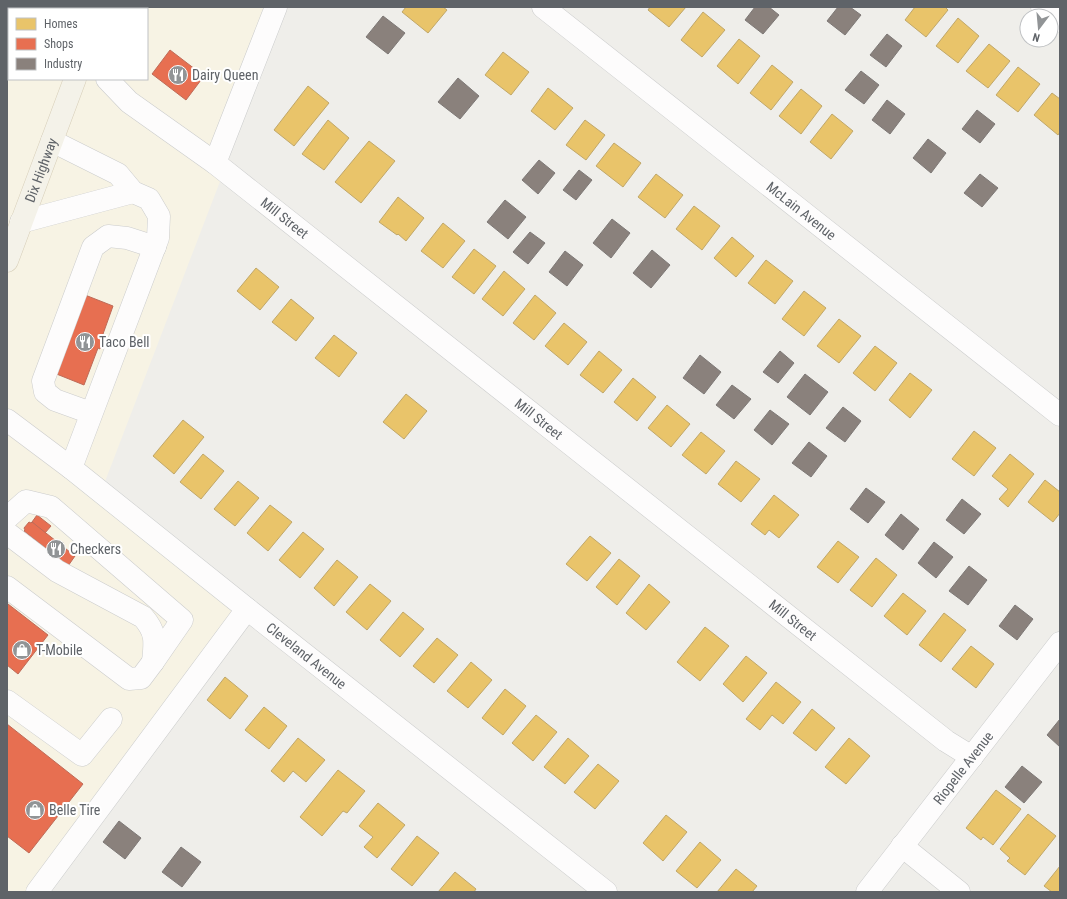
<svg xmlns="http://www.w3.org/2000/svg" width="1067" height="899" font-family="'Roboto Condensed',sans-serif">
	<style>
		.commercial { fill: #f7f3e4; fill-rule: evenodd }
		.homes { fill: #e9c46a; stroke: #c0a769 }
		.shops { fill: #e76f51; stroke: #be6b58 }
		.industry { fill: #8a817c; stroke: #7d7876 }
		.lines { fill: none; stroke-linecap: round; stroke-linejoin: round }
		.minor-casing { stroke: #cbcccc; stroke-width: 23 }
		.major-casing { stroke: #d7ceb8; stroke-width: 23 }
		.minor { stroke: #fdfcfc; stroke-width: 22 }
		.major { stroke: #f4f2e9; stroke-width: 22 }
		.labels { text-anchor: middle; dominant-baseline: central; stroke-width: 4; stroke-linejoin: round; paint-order: stroke }
		.poi-label { font-size: 14px; fill: #5f6368; stroke: #fff; text-anchor: start }
		.street-label { font-size: 14px; fill: #5f6368; stroke: #fff }
	</style>
	<rect width="100%" height="100%" fill="#efeeea"/>
	<path class="commercial" d="M7,7H276L224,171L101,492L251,612L43,892H7ZM9,9H147V79H9Z"/>
	<g class="homes">
		<polygon points="406,7 443,7 447,10 428,33 402,12"/>
		<polygon points="650,7 686,7 669,27 648,10"/>
		<polygon points="915,7 945,7 948,10 926,37 905,20"/>
		<polygon points="703,12 725,30 702,57 681,40"/>
		<polygon points="958,18 979,36 958,63 936,46"/>
		<polygon points="739,39 760,56 738,84 717,66"/>
		<polygon points="989,44 1010,61 988,88 966,71"/>
		<polygon points="503,52 529,72 511,95 485,75"/>
		<polygon points="772,65 793,82 771,110 750,93"/>
		<polygon points="1018,67 1040,84 1018,112 996,95"/>
		<polygon points="308,86 329,103 294,146 274,130"/>
		<polygon points="548,88 573,108 555,130 531,111"/>
		<polygon points="801,89 822,106 801,134 779,116"/>
		<polygon points="1052,93 1060,99 1060,132 1058,135 1034,115"/>
		<polygon points="832,114 853,131 831,159 810,142"/>
		<polygon points="328,120 349,138 324,170 302,154"/>
		<polygon points="585,120 605,135 586,160 566,145"/>
		<polygon points="369,141 395,161 361,203 335,182"/>
		<polygon points="614,143 641,163 623,187 596,166"/>
		<polygon points="656,174 683,195 665,218 638,197"/>
		<polygon points="398,197 424,218 406,241 398,234 397,235 379,222"/>
		<polygon points="694,206 720,226 702,250 676,229"/>
		<polygon points="443,223 465,241 443,268 421,251"/>
		<polygon points="732,237 754,256 736,277 714,258"/>
		<polygon points="474,249 496,266 474,294 452,277"/>
		<polygon points="766,260 793,281 775,304 748,283"/>
		<polygon points="256,268 279,287 260,310 237,291"/>
		<polygon points="504,271 525,289 503,316 482,299"/>
		<polygon points="804,291 826,308 804,336 782,319"/>
		<polygon points="535,295 556,313 534,340 513,323"/>
		<polygon points="291,299 314,318 296,341 272,322"/>
		<polygon points="839,319 861,336 839,363 817,346"/>
		<polygon points="564,323 587,342 568,365 545,346"/>
		<polygon points="334,335 357,353 339,377 315,358"/>
		<polygon points="875,346 897,363 875,391 853,373"/>
		<polygon points="599,351 622,370 603,393 580,375"/>
		<polygon points="910,373 932,390 910,418 889,400"/>
		<polygon points="633,378 656,397 637,421 614,402"/>
		<polygon points="406,394 427,411 404,439 383,422"/>
		<polygon points="667,405 690,424 671,447 648,428"/>
		<polygon points="183,420 204,437 174,474 153,456"/>
		<polygon points="974,431 996,448 974,476 952,459"/>
		<polygon points="701,432 725,451 706,474 682,455"/>
		<polygon points="203,454 224,471 201,499 180,482"/>
		<polygon points="1010,454 1034,474 1008,507 999,499 1008,489 992,476"/>
		<polygon points="736,461 760,479 741,502 718,484"/>
		<polygon points="1045,480 1060,492 1060,513 1053,522 1028,502"/>
		<polygon points="238,481 259,498 235,526 214,509"/>
		<polygon points="774,495 799,515 779,538 769,530 765,535 751,524"/>
		<polygon points="270,505 292,522 268,551 247,533"/>
		<polygon points="303,532 324,549 300,578 279,560"/>
		<polygon points="590,536 611,553 587,581 566,564"/>
		<polygon points="838,541 859,557 838,583 817,567"/>
		<polygon points="876,558 897,575 872,607 850,590"/>
		<polygon points="619,559 640,576 617,605 596,587"/>
		<polygon points="337,560 358,577 334,606 314,588"/>
		<polygon points="370,584 391,601 367,630 346,612"/>
		<polygon points="649,584 670,602 646,630 626,613"/>
		<polygon points="903,593 926,611 907,635 884,616"/>
		<polygon points="403,612 424,629 400,657 380,640"/>
		<polygon points="944,613 966,630 941,662 919,645"/>
		<polygon points="705,627 729,646 700,681 677,662"/>
		<polygon points="437,638 458,655 434,683 413,666"/>
		<polygon points="971,646 994,664 976,688 952,669"/>
		<polygon points="746,656 767,673 743,702 723,684"/>
		<polygon points="471,662 492,680 468,708 447,691"/>
		<polygon points="225,677 248,696 230,719 207,700"/>
		<polygon points="776,682 801,702 783,724 772,715 760,730 746,719"/>
		<polygon points="505,689 526,706 503,735 482,718"/>
		<polygon points="264,707 287,726 269,749 245,730"/>
		<polygon points="812,709 835,728 816,751 793,733"/>
		<polygon points="536,715 557,732 533,761 512,743"/>
		<polygon points="298,738 325,760 306,782 293,771 284,782 271,771"/>
		<polygon points="568,738 589,756 565,784 544,767"/>
		<polygon points="849,738 870,756 846,784 825,767"/>
		<polygon points="598,764 619,781 595,809 574,792"/>
		<polygon points="338,770 365,791 347,813 343,811 322,836 300,817"/>
		<polygon points="996,790 1021,809 993,845 983,837 981,840 966,828"/>
		<polygon points="378,803 405,825 377,858 364,847 373,837 359,826"/>
		<polygon points="1028,814 1056,836 1025,875 1007,861 1010,858 1000,849"/>
		<polygon points="666,815 687,832 663,861 643,843"/>
		<polygon points="417,836 439,853 412,886 391,869"/>
		<polygon points="700,842 721,860 697,888 676,871"/>
		<polygon points="1060,866 1060,892 1052,892 1044,886"/>
		<polygon points="736,869 757,886 752,892 717,892"/>
		<polygon points="455,872 476,889 474,892 438,892"/>
	</g>
	<g class="shops">
		<polygon points="170,50 204,76 186,100 152,74"/>
		<polygon points="85,295 113,306 103,334 105,335 100,349 98,348 84,385 54,373"/>
		<polygon points="37,515 51,526 45,533 32,522"/>
		<polygon points="29,522 31,523 32,522 75,556 68,566 24,531 25,530 24,528"/>
		<polygon points="8,604 48,635 18,674 7,665 7,605"/>
		<polygon points="7,724 83,784 29,853 7,836"/>
	</g>
	<g class="industry">
		<polygon points="755,7 769,7 779,15 763,34 745,20"/>
		<polygon points="838,7 850,7 861,15 845,35 827,21"/>
		<polygon points="383,16 405,33 388,54 366,37"/>
		<polygon points="887,34 902,46 886,67 870,55"/>
		<polygon points="861,71 879,85 864,104 845,90"/>
		<polygon points="458,78 479,96 460,119 438,102"/>
		<polygon points="887,100 905,114 890,134 872,120"/>
		<polygon points="977,110 995,124 980,143 962,129"/>
		<polygon points="928,139 946,153 931,173 913,158"/>
		<polygon points="539,160 555,173 538,194 522,180"/>
		<polygon points="579,170 592,180 576,200 563,190"/>
		<polygon points="980,174 998,188 982,207 964,193"/>
		<polygon points="505,200 526,217 508,239 487,222"/>
		<polygon points="612,219 630,233 611,258 593,243"/>
		<polygon points="530,232 545,243 528,264 513,252"/>
		<polygon points="652,250 670,265 651,288 633,273"/>
		<polygon points="565,251 583,265 567,286 549,272"/>
		<polygon points="780,351 794,363 778,383 763,372"/>
		<polygon points="700,355 721,372 704,394 683,378"/>
		<polygon points="805,374 828,392 810,415 787,397"/>
		<polygon points="732,385 751,399 734,419 716,405"/>
		<polygon points="843,407 861,421 845,442 826,428"/>
		<polygon points="770,410 789,424 772,445 754,430"/>
		<polygon points="809,442 827,456 811,477 792,463"/>
		<polygon points="866,488 885,502 868,523 850,509"/>
		<polygon points="962,499 981,514 964,534 946,520"/>
		<polygon points="901,514 919,529 903,550 885,535"/>
		<polygon points="934,542 953,557 936,578 918,563"/>
		<polygon points="969,566 987,580 968,605 949,591"/>
		<polygon points="1015,605 1033,619 1017,640 999,626"/>
		<polygon points="1060,719 1060,747 1047,735"/>
		<polygon points="1022,766 1042,782 1024,803 1005,787"/>
		<polygon points="119,821 141,838 125,859 103,842"/>
		<polygon points="181,847 201,862 182,887 162,872"/>
	</g>
	<g class="lines">
		<defs>
			<g id="minor">
				<polyline points="16,7 19,9"/>
				<path id="s1" d="M543,7L1060,415"/>
				<polyline points="1042,7 1060,21"/>
				<path id="s2" d="M107,79L129,102L215,163L946,741L972,757"/>
				<polyline points="52,141 118,174 133,192 149,199 159,216 158,238 71,468"/>
				<polyline points="215,163 276,7"/>
				<polyline points="21,222 133,192"/>
				<polyline points="91,413 55,400 45,392 43,381 93,247 108,236 127,238 155,247"/>
				<path id="s3" d="M7,420L71,468L251,612L606,892"/>
				<polyline points="7,518 26,501 51,507 182,620 153,662 141,678 129,679 7,587"/>
				<path d="M7,533L57,571L143,617C157,633 155,642 153,662"/>
				<polyline points="7,701 82,755 111,719"/>
				<polyline points="902,846 959,892"/>
				<polyline points="37,892 247,609"/>
				<path id="s4" d="M867,892L1060,643"/>
			</g>
			<g id="major">
				<polyline points="101,9 101,7"/>
				<path id="s5" d="M7,261L75,79"/>
			</g>
		</defs>
		<use href="#minor" class="minor-casing"/>
		<use href="#major" class="major-casing"/>
		<use href="#minor" class="minor"/>
		<use href="#major" class="major"/>
	</g>
	<defs>
		<symbol id="restaurant-disc" viewBox="-11 -11 22 22"><circle r="9.5" fill="#919496" stroke="#fff"/><path d="M-5-6h1v4h1v-4h1v4h1v-4h1v5L-1.5 .5V6h-2V.5L-5-1ZM5-6V6H3V1.5H1.5Q1.5-4 5-6Z" fill="#fff"/></symbol>
		<symbol id="shop-disc" viewBox="-11 -11 22 22"><circle r="9.5" fill="#919496" stroke="#fff"/><path d="M-5-2.5h2.3a2.7 3.5 0 0 1 5.4 0H5L5.5 6h-11ZM-1.5-2.5h3a1.5 2.3 0 0 0-3 0Z" fill="#fff"/></symbol>
	</defs>
	<g fill-rule="evenodd">
		<use href="#restaurant-disc" x="167" y="64" width="22" height="22"/>
		<use href="#restaurant-disc" x="74" y="331" width="22" height="22"/>
		<use href="#restaurant-disc" x="45" y="538" width="22" height="22"/>
		<use href="#shop-disc" x="11" y="639" width="22" height="22"/>
		<use href="#shop-disc" x="24" y="799" width="22" height="22"/>
	</g>
	<g class="labels">
		<g class="poi-label">
			<text x="192" y="75">Dairy Queen</text>
			<text x="99" y="342">Taco Bell</text>
			<text x="70" y="549">Checkers</text>
			<text x="36" y="650">T-Mobile</text>
			<text x="49" y="810">Belle Tire</text>
		</g>
		<g class="street-label">
			<text stroke="none"><textPath href="#s5" startOffset="97">Dix Highway</textPath></text>
			<text stroke="none"><textPath href="#s1" startOffset="329">McLain Avenue</textPath></text>
			<text stroke="none"><textPath href="#s2" startOffset="226">Mill Street</textPath></text>
			<text stroke="none"><textPath href="#s2" startOffset="550">Mill Street</textPath></text>
			<text stroke="none"><textPath href="#s2" startOffset="874">Mill Street</textPath></text>
			<text stroke="none"><textPath href="#s3" startOffset="381">Cleveland Avenue</textPath></text>
			<text stroke="none"><textPath href="#s4" startOffset="157">Riopelle Avenue</textPath></text>
		</g>
	</g>
	<rect width="1067" height="899" fill="none" stroke="#5f6368" stroke-width="16"/>
	<rect x="8" y="8" width="140" height="72" fill="#ffffff" stroke="#bfc1c3"/>
	<rect x="16" y="18" width="20" height="12" fill="#e9c46a" stroke="#bfc1c3"/>
	<text x="44" y="28" font-size="12" fill="#5f6368">Homes</text>
	<rect x="16" y="38" width="20" height="12" fill="#e76f51" stroke="#bfc1c3"/>
	<text x="44" y="48" font-size="12" fill="#5f6368">Shops</text>
	<rect x="16" y="58" width="20" height="12" fill="#8a817c" stroke="#bfc1c3"/>
	<text x="44" y="68" font-size="12" fill="#5f6368">Industry</text>
	<g transform="translate(1039 28) rotate(196)"><circle r="19" fill="#ffffff" stroke="#bfc1c3"/>
	<path d="M0-3L7 15L0 10L-7 15Z" fill="#919496"/>
	<text y="-6" font-size="11" font-weight="bold" text-anchor="middle" fill="#5f6368">N</text>
	</g>
</svg>
